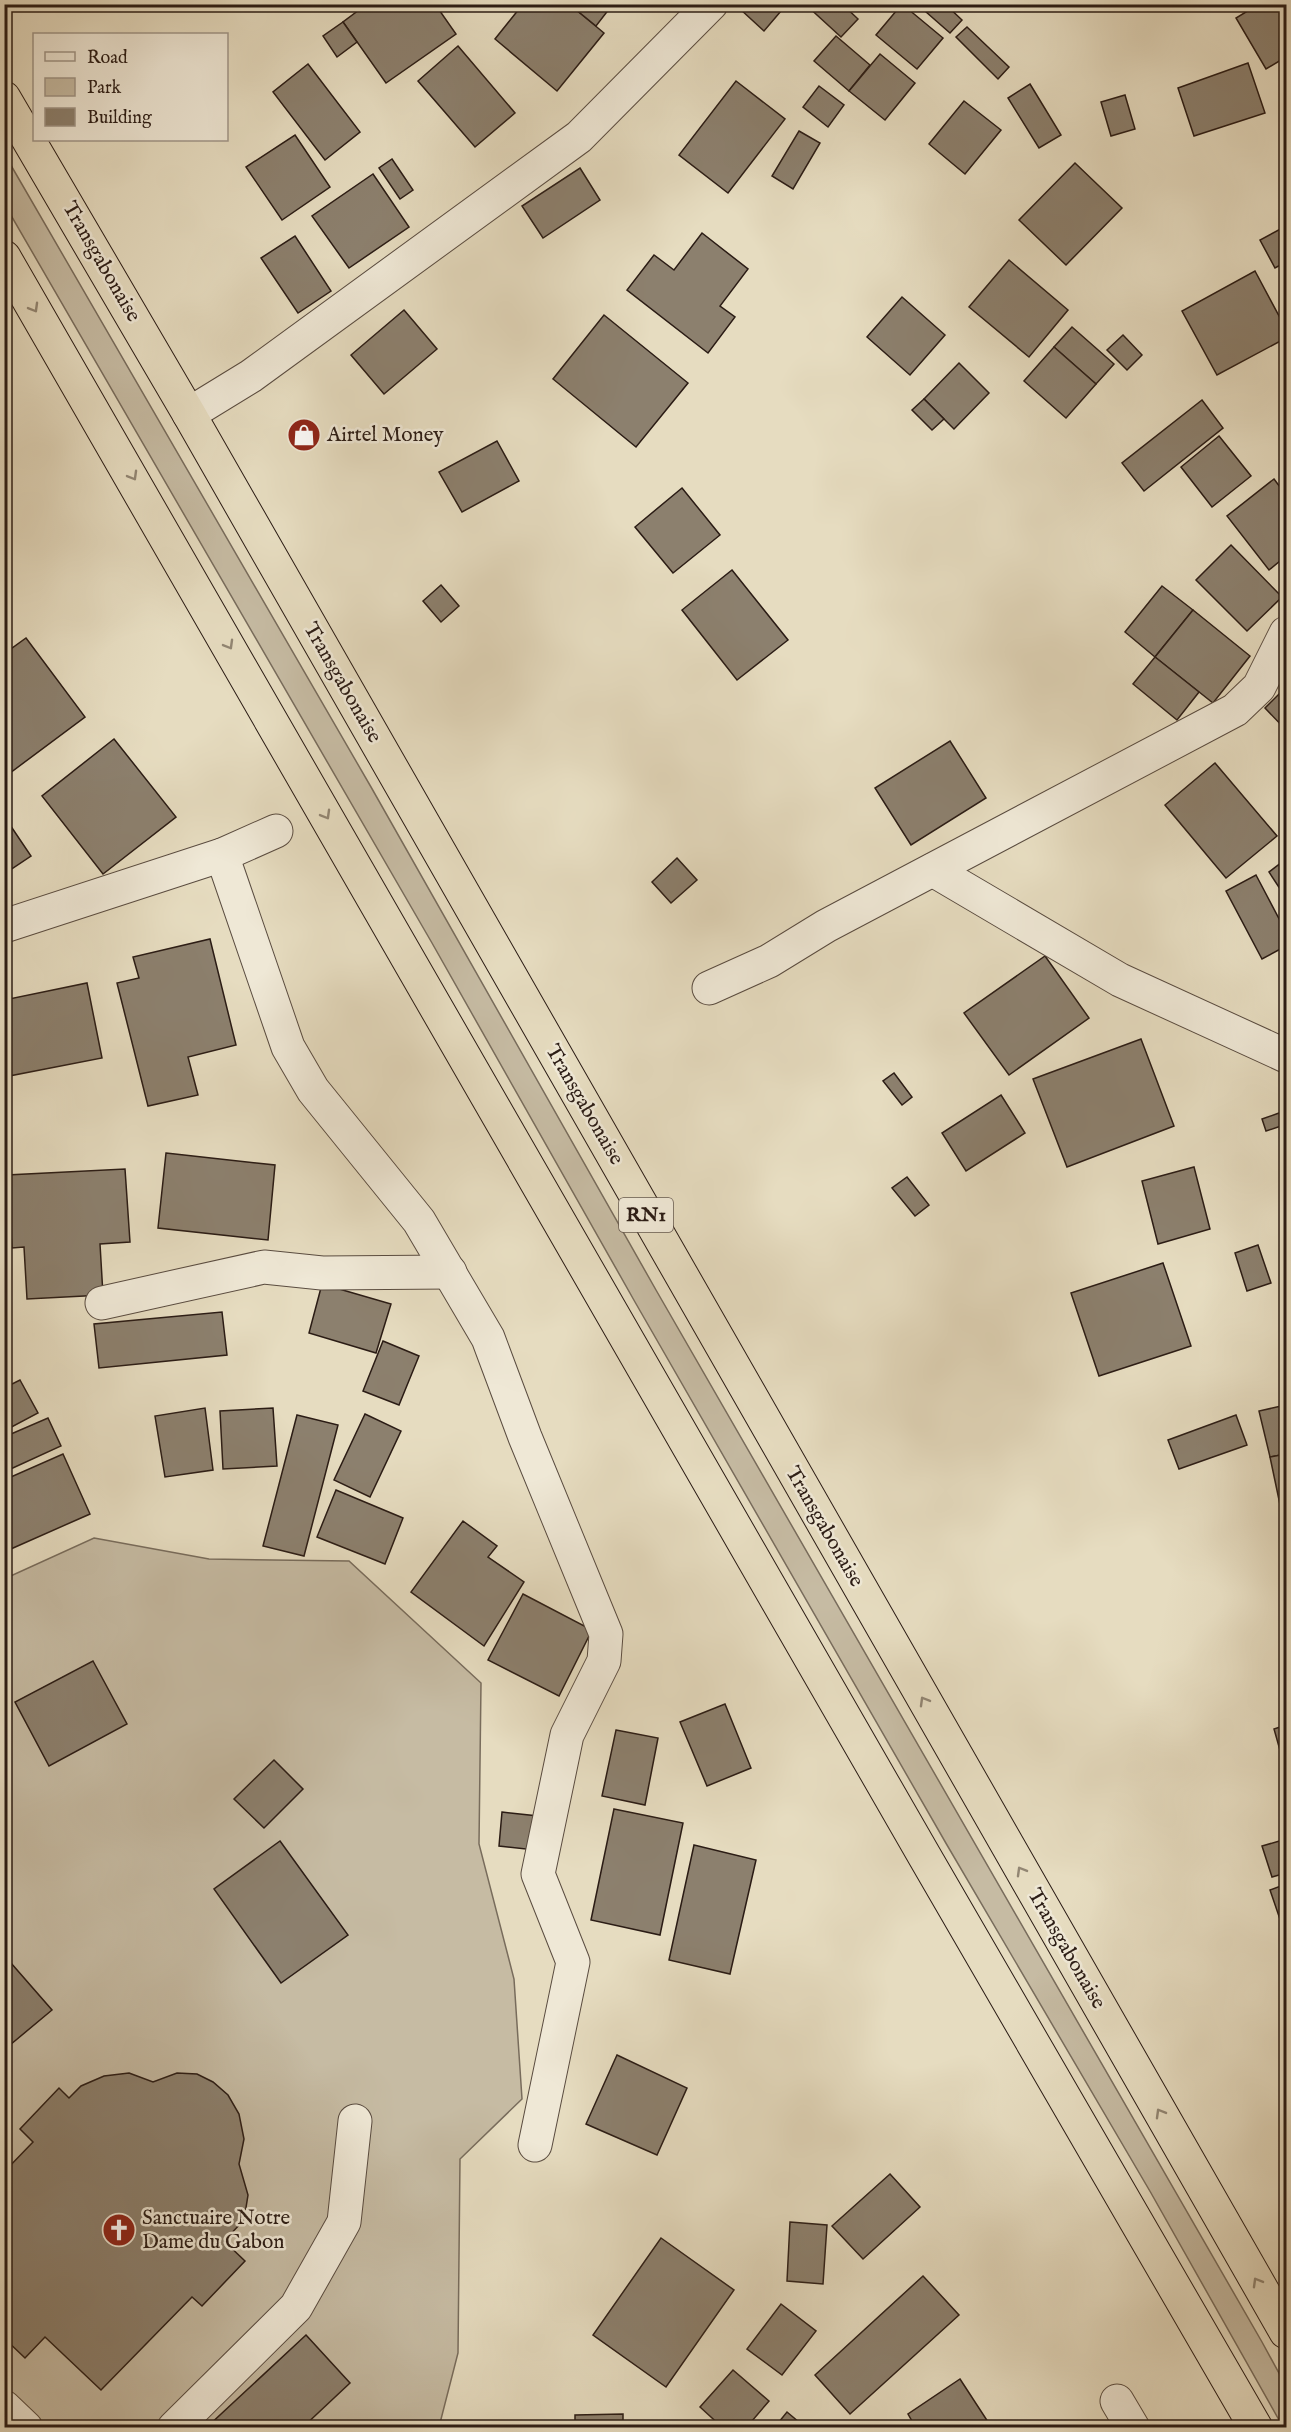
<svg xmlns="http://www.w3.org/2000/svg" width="1291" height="2432" font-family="'IM FELL English',serif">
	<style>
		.green { fill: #c6bba3; stroke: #786c5c; stroke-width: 1.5 }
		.building { fill: #8c806e; stroke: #2b1c15; stroke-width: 1.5 }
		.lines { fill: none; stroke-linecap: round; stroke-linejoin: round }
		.minor-casing { stroke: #5a4c40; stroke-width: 35 }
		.highway-casing { stroke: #2b1c15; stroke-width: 35 }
		.minor { stroke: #efe8d6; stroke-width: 33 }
		.highway { stroke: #e6dcc0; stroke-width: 33 }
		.oneway { stroke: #928673 }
		.labels { text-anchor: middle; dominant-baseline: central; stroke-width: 5; stroke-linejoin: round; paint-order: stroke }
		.shield { fill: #efe8d6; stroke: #66594f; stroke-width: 1.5 }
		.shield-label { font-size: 20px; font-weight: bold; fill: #2b1c15 }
		.street-label { font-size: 21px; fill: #2b1c15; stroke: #efe8d6 }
		.poi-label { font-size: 21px; fill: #2b1c15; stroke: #efe8d6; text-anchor: start }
	</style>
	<rect width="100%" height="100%" fill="#e6dcc0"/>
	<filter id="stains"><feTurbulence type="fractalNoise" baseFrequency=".00333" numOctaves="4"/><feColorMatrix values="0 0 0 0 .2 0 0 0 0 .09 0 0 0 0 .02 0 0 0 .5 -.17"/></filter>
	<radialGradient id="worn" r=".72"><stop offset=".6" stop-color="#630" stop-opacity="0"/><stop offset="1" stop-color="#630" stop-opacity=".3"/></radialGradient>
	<g class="green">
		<polygon points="5,155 371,787 656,1290 1262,2342 1286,2386 1286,2427 1283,2427 1151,2193 947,1845 635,1302 432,943 5,205"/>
		<polygon points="94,1538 209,1559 349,1561 481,1683 479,1844 514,1979 522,2099 460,2159 458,2353 439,2427 5,2427 4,1579"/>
	</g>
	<g class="building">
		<polygon points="367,4 435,4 456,34 386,83 343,22"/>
		<polygon points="523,4 569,4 604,33 557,91 495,39"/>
		<polygon points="569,4 613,4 596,26"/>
		<polygon points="744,4 787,4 764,31 740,9"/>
		<polygon points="805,4 842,4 858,19 841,37"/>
		<polygon points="855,4 868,4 863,11"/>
		<polygon points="902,4 943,38 917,69 876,35"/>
		<polygon points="917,4 945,4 962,20 950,33"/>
		<polygon points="1259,4 1286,4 1286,57 1266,69 1236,18"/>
		<polygon points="343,22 357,42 337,57 323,36"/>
		<polygon points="967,27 1009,67 998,79 956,37"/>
		<polygon points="836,36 870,65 849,91 814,61"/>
		<polygon points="458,46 515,113 475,147 418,81"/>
		<polygon points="880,54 915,83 885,120 849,91"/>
		<polygon points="1248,63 1265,113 1194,136 1178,88"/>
		<polygon points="308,64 360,132 325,160 273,92"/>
		<polygon points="736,81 785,119 728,193 679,155"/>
		<polygon points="1030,84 1061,135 1039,148 1008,98"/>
		<polygon points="819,86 844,105 828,127 803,107"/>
		<polygon points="1286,91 1286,104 1281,95"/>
		<polygon points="1125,95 1135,129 1111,136 1101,102"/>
		<polygon points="964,101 1001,130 965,174 929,144"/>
		<polygon points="799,131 820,143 793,189 772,176"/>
		<polygon points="295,135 330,187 282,220 246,167"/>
		<polygon points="392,159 413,190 400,199 379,168"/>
		<polygon points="1075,163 1122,208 1066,265 1019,220"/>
		<polygon points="580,168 600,200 543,238 522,206"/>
		<polygon points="373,174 409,227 349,268 312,216"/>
		<polygon points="1286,226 1286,262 1275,268 1260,240"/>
		<polygon points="702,233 748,269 720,306 735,317 708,353 627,290 654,255 674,270"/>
		<polygon points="295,236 331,291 298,313 261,258"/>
		<polygon points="1009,260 1068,310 1029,357 969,307"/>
		<polygon points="1255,271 1286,329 1286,338 1217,375 1182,311"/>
		<polygon points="902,297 945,335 910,375 867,337"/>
		<polygon points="404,310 437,349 384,394 351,355"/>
		<polygon points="604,315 688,383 636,447 553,379"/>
		<polygon points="1072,327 1114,364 1096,384 1054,347"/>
		<polygon points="1123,335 1142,355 1127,370 1107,350"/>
		<polygon points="1054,347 1096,384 1066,418 1024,381"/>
		<polygon points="959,363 989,393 954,429 924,399"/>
		<polygon points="924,399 944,419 932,430 912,410"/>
		<polygon points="1202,400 1223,428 1144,491 1122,463"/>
		<polygon points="1219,436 1251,476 1212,507 1181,467"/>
		<polygon points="497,441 519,481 462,512 439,472"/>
		<polygon points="1274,479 1286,495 1286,556 1269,570 1227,516"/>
		<polygon points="682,488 720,535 673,573 635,527"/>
		<polygon points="1231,545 1282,597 1247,631 1196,580"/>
		<polygon points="732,570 788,640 737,680 682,610"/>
		<polygon points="441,585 459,606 441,622 423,601"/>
		<polygon points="1162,586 1193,610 1155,657 1125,632"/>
		<polygon points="1193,610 1250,656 1213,703 1155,657"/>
		<polygon points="26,638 85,717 6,776 4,654"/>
		<polygon points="1155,657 1199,692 1177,720 1133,684"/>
		<polygon points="1280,693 1286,700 1286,730 1265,708"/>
		<polygon points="114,739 176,817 103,874 42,796"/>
		<polygon points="950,741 986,798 911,845 875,788"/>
		<polygon points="1215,763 1277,836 1226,878 1165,805"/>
		<polygon points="4,816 31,856 4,874"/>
		<polygon points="677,858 697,880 671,903 652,882"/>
		<polygon points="1286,859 1286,898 1269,872"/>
		<polygon points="1256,875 1286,932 1286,946 1262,959 1226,891"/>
		<polygon points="210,939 236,1045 188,1057 198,1095 148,1106 117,983 139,978 133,957"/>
		<polygon points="1045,956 1089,1018 1009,1075 964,1013"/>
		<polygon points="87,983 102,1058 4,1077 4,1000"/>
		<polygon points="1141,1039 1174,1126 1067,1167 1033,1079"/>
		<polygon points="894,1073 912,1097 902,1105 883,1081"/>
		<polygon points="1001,1095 1025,1133 966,1171 942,1133"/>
		<polygon points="1279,1113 1284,1125 1266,1131 1262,1119"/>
		<polygon points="166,1153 275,1165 268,1240 158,1228"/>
		<polygon points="1194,1167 1210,1229 1158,1244 1142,1181"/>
		<polygon points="125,1169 130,1242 100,1244 103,1295 27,1299 24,1247 12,1248 7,1175"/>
		<polygon points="907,1177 929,1205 915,1216 892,1188"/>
		<polygon points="1258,1245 1271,1283 1247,1291 1235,1253"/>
		<polygon points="1163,1263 1191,1346 1099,1376 1071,1293"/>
		<polygon points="322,1284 391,1304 376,1353 309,1333"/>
		<polygon points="222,1312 227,1355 99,1368 94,1324"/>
		<polygon points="383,1341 419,1356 399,1405 363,1391"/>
		<polygon points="20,1380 38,1413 4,1431 4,1388"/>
		<polygon points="1286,1405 1286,1454 1270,1457 1259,1411"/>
		<polygon points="205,1408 213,1470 165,1477 155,1416"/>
		<polygon points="273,1408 277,1466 223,1469 220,1411"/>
		<polygon points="365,1414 401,1431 370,1497 334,1480"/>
		<polygon points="297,1415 338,1425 304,1556 263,1546"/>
		<polygon points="1236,1415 1247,1445 1179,1469 1168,1440"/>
		<polygon points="48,1418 61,1446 4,1472 4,1437"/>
		<polygon points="63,1454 90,1514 4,1552 4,1480"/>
		<polygon points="1286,1454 1286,1518 1283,1519 1270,1457"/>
		<polygon points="336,1490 403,1518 385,1564 317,1537"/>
		<polygon points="463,1521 497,1546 488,1557 524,1582 484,1646 411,1592"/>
		<polygon points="523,1594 592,1630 559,1696 488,1660"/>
		<polygon points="93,1661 127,1724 49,1766 15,1702"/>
		<polygon points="725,1704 751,1768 707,1786 680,1722"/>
		<polygon points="1286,1725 1286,1768 1285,1768 1274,1729"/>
		<polygon points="616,1730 658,1738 645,1805 602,1796"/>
		<polygon points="274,1760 303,1789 264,1828 234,1799"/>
		<polygon points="614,1809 683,1823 660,1935 591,1920"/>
		<polygon points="502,1812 538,1816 535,1850 499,1846"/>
		<polygon points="1283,1840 1286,1852 1286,1873 1272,1877 1262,1846"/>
		<polygon points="280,1841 348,1935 281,1983 214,1889"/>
		<polygon points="694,1845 756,1860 730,1974 669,1960"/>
		<polygon points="1286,1884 1286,1930 1284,1931 1270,1890"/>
		<polygon points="4,1955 52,2010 4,2050"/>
		<polygon points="617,2055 687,2088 657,2155 586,2124"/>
		<polygon points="129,2073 153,2082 177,2073 197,2074 213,2082 228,2095 239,2114 244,2139 239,2164 248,2195 244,2220 224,2241 245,2261 202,2306 192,2297 101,2390 45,2337 25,2358 4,2338 4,2172 33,2142 20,2129 59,2088 69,2098 81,2086 104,2076"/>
		<polygon points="890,2174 920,2207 863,2259 832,2226"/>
		<polygon points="790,2222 827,2225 823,2284 787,2281"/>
		<polygon points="661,2238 734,2290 666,2387 593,2335"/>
		<polygon points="923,2276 959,2315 850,2414 815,2375"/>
		<polygon points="781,2304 816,2331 782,2375 747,2349"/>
		<polygon points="306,2335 350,2383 302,2428 206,2428"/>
		<polygon points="733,2370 769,2401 746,2428 723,2428 700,2407"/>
		<polygon points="960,2379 992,2428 916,2428 908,2414"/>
		<polygon points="787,2412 806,2428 774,2428"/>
		<polygon points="623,2414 623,2428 575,2428 575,2415"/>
	</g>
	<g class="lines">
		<defs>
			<g id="minor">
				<polyline points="189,414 251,376 579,137 711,4"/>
				<polyline points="222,855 288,1047 313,1090 419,1221 488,1338 525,1437 606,1634 604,1661 567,1735 538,1874 573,1962 535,2145"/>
				<polyline points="933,870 1120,980 1286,1056"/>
				<polyline points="4,926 222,855 276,831"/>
				<polyline points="709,988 769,961 826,926 1235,710 1259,687 1286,633"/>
				<polyline points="102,1303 264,1267 322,1273 450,1272"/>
				<polyline points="1117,2401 1133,2428"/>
				<polyline points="4,2407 26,2428"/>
				<polyline points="174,2428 296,2307 344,2222 355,2121"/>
			</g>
			<g id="highway">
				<polyline points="4,98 189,414 1286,2332"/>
				<polyline points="4,257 925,1857 1256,2428"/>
			</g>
		</defs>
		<use href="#minor" class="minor-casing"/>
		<use href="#highway" class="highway-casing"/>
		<use href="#minor" class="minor"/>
		<use href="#highway" class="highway"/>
	</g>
	<defs><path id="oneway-chevron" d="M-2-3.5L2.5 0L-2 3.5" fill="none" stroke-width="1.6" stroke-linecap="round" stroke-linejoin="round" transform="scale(1.5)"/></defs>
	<g class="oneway">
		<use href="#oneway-chevron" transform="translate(34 308) rotate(60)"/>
		<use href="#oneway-chevron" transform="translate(133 476) rotate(60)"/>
		<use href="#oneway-chevron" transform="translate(229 645) rotate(60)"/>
		<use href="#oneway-chevron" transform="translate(326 815) rotate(60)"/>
		<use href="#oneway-chevron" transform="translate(924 1701) rotate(-120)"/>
		<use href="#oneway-chevron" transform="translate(1021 1871) rotate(-120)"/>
		<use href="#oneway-chevron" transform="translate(1160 2113) rotate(-120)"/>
		<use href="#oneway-chevron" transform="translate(1257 2282) rotate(-120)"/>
	</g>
	<defs>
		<symbol id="shop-disc" viewBox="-11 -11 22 22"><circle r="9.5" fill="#8f2418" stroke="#efe8d6"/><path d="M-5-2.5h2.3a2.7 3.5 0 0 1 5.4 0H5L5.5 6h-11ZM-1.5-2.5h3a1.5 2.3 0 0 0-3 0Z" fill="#fff"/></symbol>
		<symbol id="church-disc" viewBox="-11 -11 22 22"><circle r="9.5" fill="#8f2418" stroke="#efe8d6"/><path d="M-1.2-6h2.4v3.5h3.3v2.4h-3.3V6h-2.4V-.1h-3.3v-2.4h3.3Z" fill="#fff"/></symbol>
	</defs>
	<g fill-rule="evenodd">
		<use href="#shop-disc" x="285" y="416" width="38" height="38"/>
		<use href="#church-disc" x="100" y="2211" width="38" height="38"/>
	</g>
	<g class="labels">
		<rect class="shield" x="619" y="1198" width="54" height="34" rx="4.5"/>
		<g class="shield-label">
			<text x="646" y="1215">RN1</text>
		</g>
		<g class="street-label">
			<text transform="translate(101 262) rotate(60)">Transgabonaise</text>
			<text transform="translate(342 683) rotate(60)">Transgabonaise</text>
			<text transform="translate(584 1105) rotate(60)">Transgabonaise</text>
			<text transform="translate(824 1527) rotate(60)">Transgabonaise</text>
			<text transform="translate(1066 1949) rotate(60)">Transgabonaise</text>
		</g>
		<g class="poi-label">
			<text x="327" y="435">Airtel Money</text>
			<text x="142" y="2218">Sanctuaire Notre<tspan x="142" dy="24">Dame du Gabon</tspan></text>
		</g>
	</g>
	<rect width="1291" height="2432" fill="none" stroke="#e6dcc0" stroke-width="24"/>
	<rect x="6" y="6" width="1279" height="2420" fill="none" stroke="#2b1c15" stroke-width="3"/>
	<rect x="12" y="12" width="1267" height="2408" fill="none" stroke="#2b1c15" stroke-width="1.5"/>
	<rect x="33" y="33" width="195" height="108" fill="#efe8d6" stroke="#a19689" stroke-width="1.5"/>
	<rect x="45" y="52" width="30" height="9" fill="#efe8d6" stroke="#a19689" stroke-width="1.5"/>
	<text x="87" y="63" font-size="18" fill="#2b1c15">Road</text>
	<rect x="45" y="78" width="30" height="18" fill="#c6bba3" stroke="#a19689" stroke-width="1.5"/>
	<text x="87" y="93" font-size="18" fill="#2b1c15">Park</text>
	<rect x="45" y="108" width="30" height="18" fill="#8c806e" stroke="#a19689" stroke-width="1.5"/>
	<text x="87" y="123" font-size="18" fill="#2b1c15">Building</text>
	<rect width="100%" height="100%" filter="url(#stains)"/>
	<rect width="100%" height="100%" fill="url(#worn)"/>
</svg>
